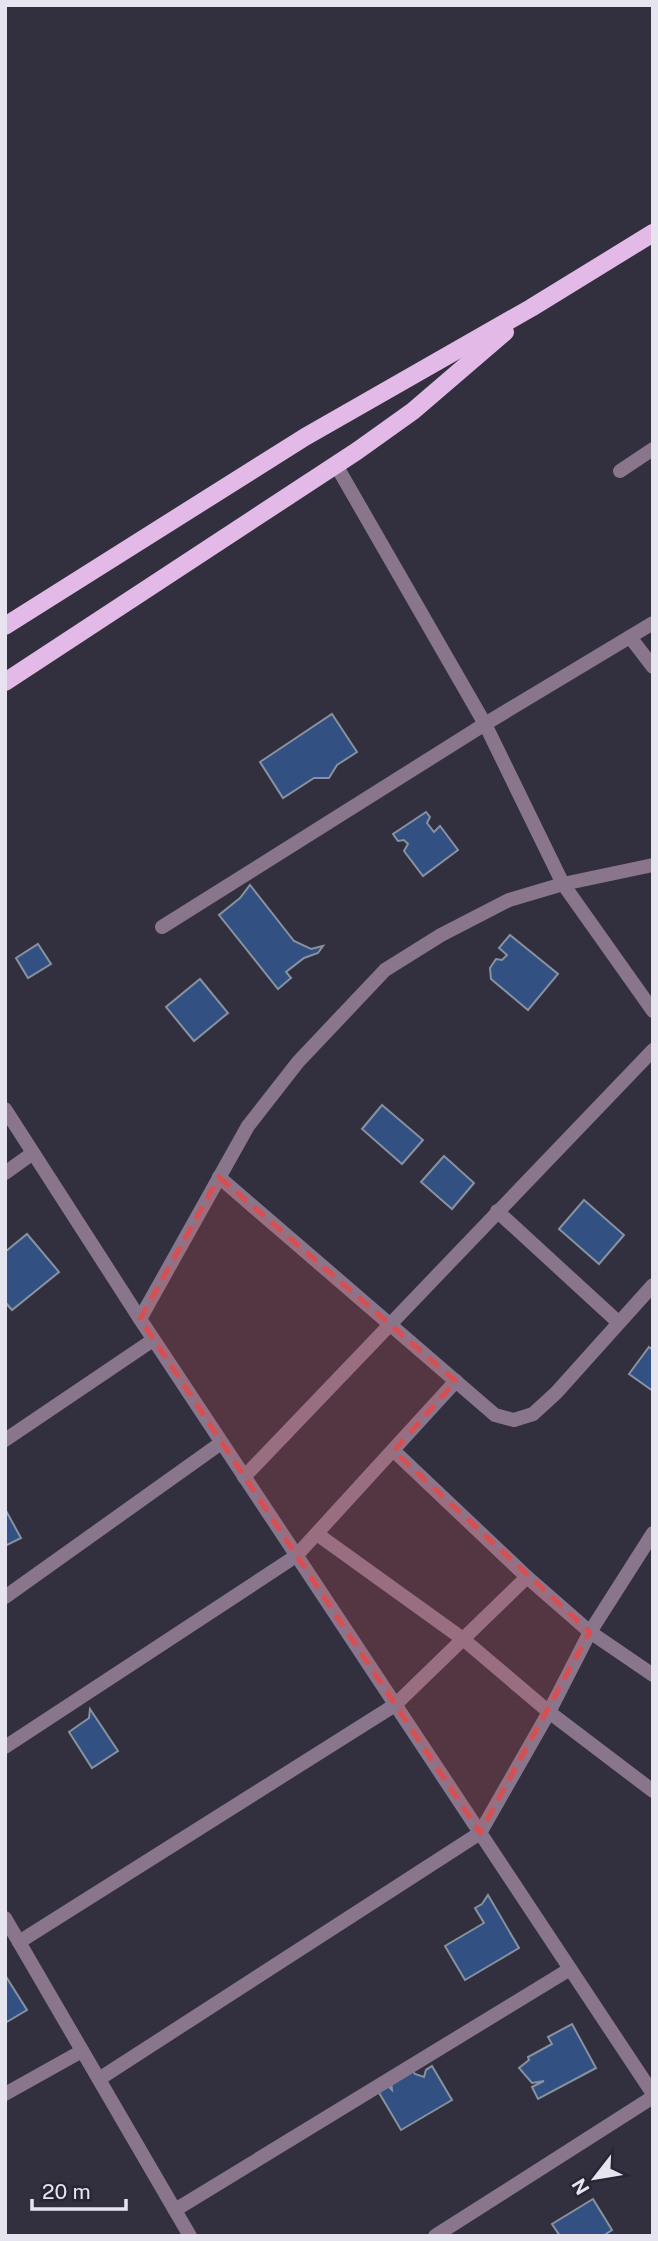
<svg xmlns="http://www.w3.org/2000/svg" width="658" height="2241" font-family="'Public Sans',sans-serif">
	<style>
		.building { fill: #325081; stroke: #8791a0; stroke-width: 2 }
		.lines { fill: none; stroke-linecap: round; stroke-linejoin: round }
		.minor { stroke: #8a768c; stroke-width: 14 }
		.primary { stroke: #e3bae7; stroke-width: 18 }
		.marked { fill: #d94e50; fill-opacity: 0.2; stroke: #d94e50; stroke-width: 5; stroke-dasharray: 14 9; stroke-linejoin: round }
	</style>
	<rect width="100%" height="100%" fill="#32303e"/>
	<g class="building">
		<polygon points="332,714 357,752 337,765 329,778 314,778 283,798 260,762"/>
		<polygon points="426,812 430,817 427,823 434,832 440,826 458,850 423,876 404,851 408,844 404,840 398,841 393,834"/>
		<polygon points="250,885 294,941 311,949 323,946 318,953 304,958 286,972 291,978 278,989 219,915 240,898"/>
		<polygon points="510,935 558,974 528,1010 491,979 490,968 496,959 502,960 507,955 499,948"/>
		<polygon points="38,944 51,964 28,978 16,958"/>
		<polygon points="200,979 228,1013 194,1041 166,1007"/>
		<polygon points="382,1105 423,1140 402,1164 362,1129"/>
		<polygon points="444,1156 474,1183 452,1209 421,1182"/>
		<polygon points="584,1200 624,1235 599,1264 559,1229"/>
		<polygon points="27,1234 59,1272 12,1310 5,1302 5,1252"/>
		<polygon points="649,1347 653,1350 653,1391 629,1374"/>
		<polygon points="5,1509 21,1538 5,1546"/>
		<polygon points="90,1709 118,1751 92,1768 69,1732 89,1718"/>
		<polygon points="488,1895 519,1948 465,1980 445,1946 484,1923 475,1908 482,1904"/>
		<polygon points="5,1975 27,2010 5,2023"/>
		<polygon points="572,2024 596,2068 538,2099 532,2087 544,2081 532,2083 519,2068 529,2060 528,2057 552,2044 548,2037"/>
		<polygon points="432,2066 452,2100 401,2130 378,2091 387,2085 392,2090 391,2082 411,2069 415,2074 424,2077 426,2070"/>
		<polygon points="593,2199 612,2230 603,2236 560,2236 552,2224"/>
	</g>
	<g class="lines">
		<g class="minor">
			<polyline points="336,465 485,724 563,884 653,1011"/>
			<polyline points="620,471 653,449"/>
			<polyline points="630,637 653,667"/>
			<polyline points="162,927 485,724 653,623"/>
			<polyline points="5,1109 140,1319 653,2094"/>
			<polyline points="5,1173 33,1153"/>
			<polyline points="219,1177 495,1415 514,1420 533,1414 556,1393 653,1285"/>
			<polyline points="497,1211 618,1322"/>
			<polyline points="140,1319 248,1126 298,1062 385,970 441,935 509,900 563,884 653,865"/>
			<polyline points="5,1440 153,1340"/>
			<polyline points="394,1451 527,1577 590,1632 653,1675"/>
			<polyline points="244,1477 653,1050"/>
			<polyline points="317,1534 463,1639 549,1712 653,1791"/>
			<polyline points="5,1597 221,1443"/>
			<polyline points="5,1747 296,1556 456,1381"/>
			<polyline points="5,1918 190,2236"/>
			<polyline points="19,1942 395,1705 527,1577"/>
			<polyline points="99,2079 480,1833 549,1712 590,1632 653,1533"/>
			<polyline points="5,2094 82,2051"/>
			<polyline points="175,2210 570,1969"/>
			<polyline points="435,2236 653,2097"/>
		</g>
		<g class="primary">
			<polyline points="5,626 305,437 531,308 653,233"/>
			<polyline points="5,682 357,451 413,411 505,332"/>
		</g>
	</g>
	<path class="marked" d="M219,1177L456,1381L394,1451L590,1632L480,1833L140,1319Z"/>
	<rect width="658" height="2241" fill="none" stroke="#e6e5ef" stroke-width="14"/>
	<g transform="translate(595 2178) rotate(239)" stroke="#282634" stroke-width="5" paint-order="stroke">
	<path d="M0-5L12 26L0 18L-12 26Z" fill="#e6e5ef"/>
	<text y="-10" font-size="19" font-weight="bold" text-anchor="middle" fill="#e6e5ef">N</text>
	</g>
	<path d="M32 2199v10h94v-10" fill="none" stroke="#e6e5ef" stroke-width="3.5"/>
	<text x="42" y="2199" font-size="21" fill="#e6e5ef" stroke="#282634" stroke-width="5" paint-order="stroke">20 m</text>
</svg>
